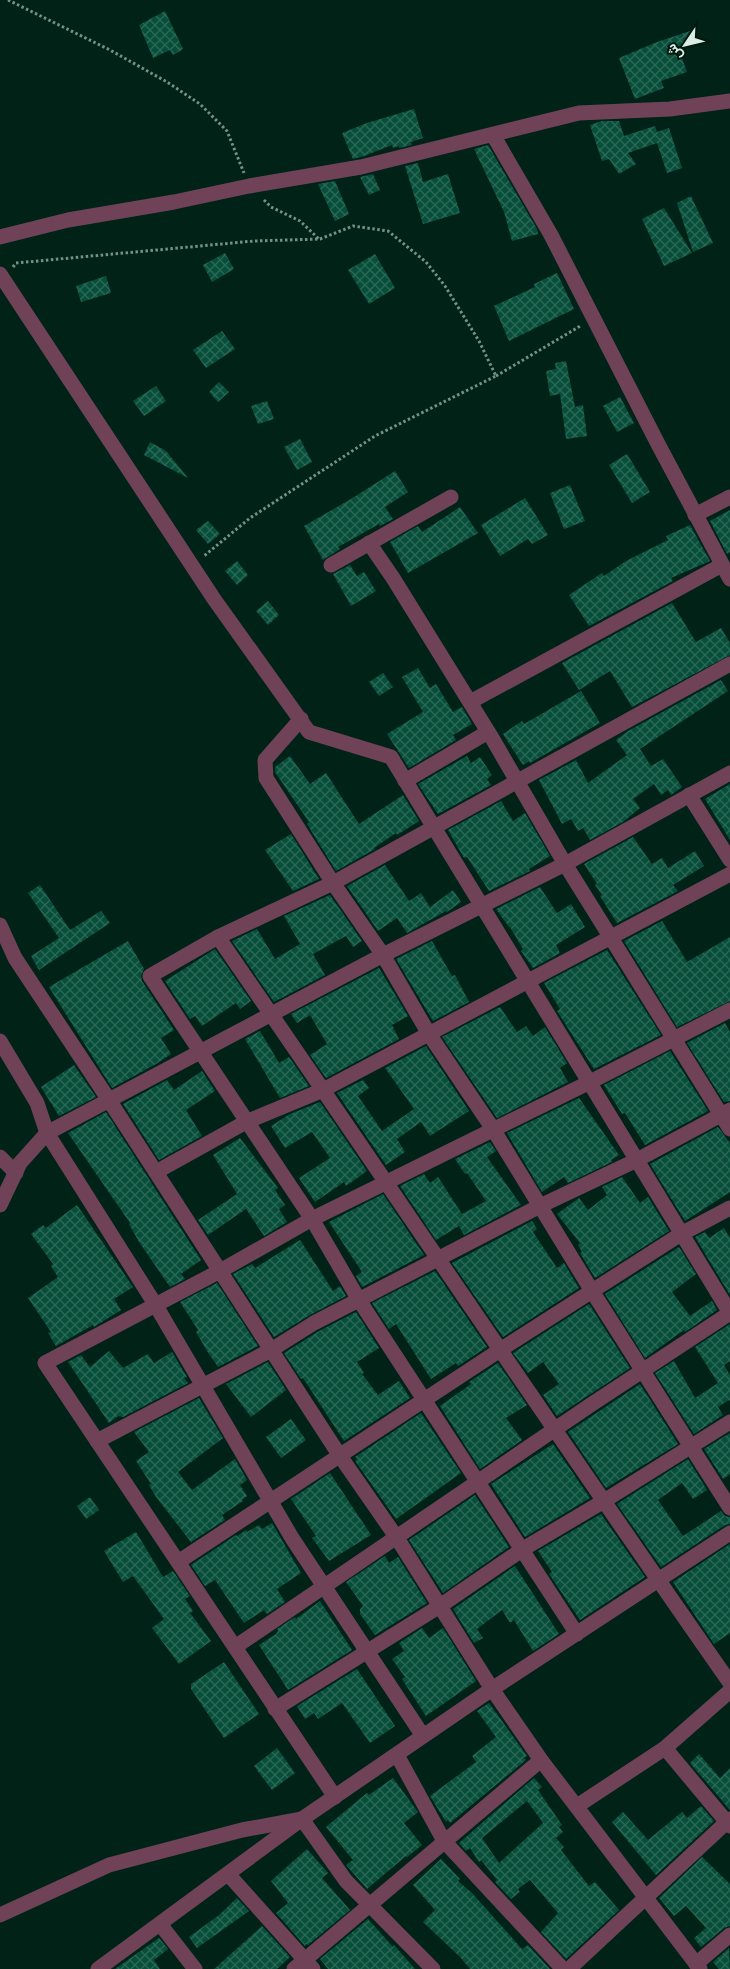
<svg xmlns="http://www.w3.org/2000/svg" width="730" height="1969" font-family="'DM Sans',Vazirmatn,sans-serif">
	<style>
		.building { fill: url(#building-cross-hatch); fill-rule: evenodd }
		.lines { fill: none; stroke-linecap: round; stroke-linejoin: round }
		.path { stroke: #769086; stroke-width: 3; stroke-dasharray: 2.5 2.5; stroke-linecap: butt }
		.minor { stroke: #704257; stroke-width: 15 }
	</style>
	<defs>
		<pattern id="building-cross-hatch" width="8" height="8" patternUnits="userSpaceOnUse" patternTransform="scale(1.25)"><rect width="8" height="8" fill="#074f3a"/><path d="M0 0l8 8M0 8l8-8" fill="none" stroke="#2b6956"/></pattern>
	</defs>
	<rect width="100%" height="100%" fill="#012317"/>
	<g class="building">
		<polygon points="165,11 183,49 173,55 170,50 153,58 139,25"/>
		<polygon points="693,30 698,44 679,50 687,72 661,81 664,88 635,99 619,58 657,42"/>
		<polygon points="414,109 423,138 411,142 412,145 399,148 399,146 393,148 392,145 364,156 353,159 342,133 367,123"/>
		<polygon points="602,121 619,121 624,136 655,126 657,132 669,128 682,168 667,173 657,143 628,153 636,164 619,174 609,159 602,161 590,125"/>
		<polygon points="488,145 537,229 538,234 512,241 504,212 474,149"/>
		<polygon points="418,163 423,182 448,174 460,213 423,224 405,166"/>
		<polygon points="373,174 380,190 369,195 360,177"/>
		<polygon points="335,181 349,214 335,221 318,184"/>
		<polygon points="691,196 713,243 693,252 677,203"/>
		<polygon points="664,208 692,253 664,266 642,219"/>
		<polygon points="225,253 234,269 212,282 203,265"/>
		<polygon points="375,254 395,288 369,304 348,270"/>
		<polygon points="557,273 574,309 509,341 494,306 535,287 534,284"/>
		<polygon points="106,276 111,293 81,302 76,286"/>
		<polygon points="222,331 235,349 206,368 193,350"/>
		<polygon points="566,361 575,407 583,405 587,436 566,439 560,394 550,396 546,371 556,369 555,363"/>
		<polygon points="219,382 229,392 218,402 209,392"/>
		<polygon points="156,386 166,401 144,416 133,401"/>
		<polygon points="620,397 634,423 617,432 603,406"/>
		<polygon points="267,401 274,419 258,424 251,406"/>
		<polygon points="300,439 312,462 297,470 284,447"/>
		<polygon points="150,442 166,451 188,478 144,455"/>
		<polygon points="627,454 650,492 632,503 609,465"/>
		<polygon points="395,471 408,492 385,507 393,519 380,526 379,524 338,547 340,549 323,560 304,526 351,499"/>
		<polygon points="570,485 585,521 564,529 550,493"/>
		<polygon points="525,498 548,535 532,544 528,539 500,556 481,525"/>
		<polygon points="460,507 478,533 408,573 390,542 418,526 422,532"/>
		<polygon points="730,510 730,552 727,554 710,521"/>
		<polygon points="208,521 220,534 208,544 196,530"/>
		<polygon points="690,525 710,561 671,578 673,581 589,626 569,595 602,573 604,576 626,561 668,540 666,536"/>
		<polygon points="237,561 248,575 237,585 225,571"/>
		<polygon points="350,565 357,576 364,572 376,591 351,606 333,574"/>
		<polygon points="268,601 279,615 268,625 256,611"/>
		<polygon points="672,603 696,642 721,628 730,643 730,655 632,707 610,671 579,690 562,663"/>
		<polygon points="418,668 430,688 436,684 453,712 462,707 472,724 453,735 456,740 409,768 387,734 423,712 402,677"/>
		<polygon points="383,673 393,687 379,696 369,682"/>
		<polygon points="721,680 728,691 640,749 651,766 663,759 682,787 671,795 668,790 661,795 654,784 633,799 640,808 623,822 590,840 583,828 578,831 571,819 562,824 539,780 576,760 588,783 627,755 616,740 628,731"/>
		<polygon points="581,691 600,723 530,763 529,761 523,765 503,734 522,721 524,724"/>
		<polygon points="290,756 310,784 326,773 359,824 403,795 419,821 397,835 396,833 374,848 375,849 336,871 307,824 309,822 275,772 275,767"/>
		<polygon points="467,756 471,763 480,757 492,775 487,779 491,785 438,814 418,784"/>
		<polygon points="730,784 730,840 705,799"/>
		<polygon points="501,801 513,821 525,813 550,856 529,869 530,871 489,891 467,857 464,858 448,830"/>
		<polygon points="291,834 319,879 293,891 265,850"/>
		<polygon points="633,837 652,864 662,858 668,868 695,851 704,866 673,885 678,891 617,923 600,896 602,895 595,885 597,884 584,864"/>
		<polygon points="385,865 409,901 421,893 430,907 453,890 461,902 447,912 446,911 407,933 397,918 378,931 347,886"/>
		<polygon points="40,885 70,930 101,911 110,923 39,970 31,956 59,938 28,893"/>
		<polygon points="540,887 557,913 571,904 585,927 556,945 560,953 533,968 521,951 523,949 510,927 509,927 496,909"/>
		<polygon points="330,895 362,941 353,947 346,936 313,954 325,975 274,1002 232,941 257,929 275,959 300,944 284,916"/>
		<polygon points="662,921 687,962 730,937 730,1001 677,1027 624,941"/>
		<polygon points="128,941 144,969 141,976 142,981 174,1030 161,1038 171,1054 156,1064 112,1088 49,987"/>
		<polygon points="432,941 452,976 455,975 469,1002 433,1021 396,959"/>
		<polygon points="215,949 251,1001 240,1009 236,1003 202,1026 195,1016 190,1019 165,981"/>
		<polygon points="607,950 661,1035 594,1069 557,1011 560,1009 544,983"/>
		<polygon points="379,968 408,1016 392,1025 399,1039 326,1078 310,1055 327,1044 310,1015 297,1023 291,1014"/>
		<polygon points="500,1007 517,1032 526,1026 533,1036 545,1027 567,1063 560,1068 568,1082 497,1118 442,1037"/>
		<polygon points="725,1023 730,1032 730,1101 724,1102 687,1043"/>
		<polygon points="260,1031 279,1063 289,1057 309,1086 280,1098 245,1039"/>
		<polygon points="426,1046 469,1111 430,1136 421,1122 397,1139 405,1152 386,1165 337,1093 363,1080 369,1088 358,1096 382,1131 414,1109 385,1068"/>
		<polygon points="670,1051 708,1111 645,1145 625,1113 622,1114 604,1085"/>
		<polygon points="74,1065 96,1097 59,1116 41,1087"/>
		<polygon points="202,1071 215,1091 186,1110 202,1136 159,1160 123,1104 167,1080 174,1090"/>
		<polygon points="579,1098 619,1155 611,1160 612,1162 568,1183 564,1177 542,1192 507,1133"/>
		<polygon points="320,1102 367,1171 346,1186 344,1182 315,1202 299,1178 330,1158 312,1132 285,1148 271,1126 290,1114"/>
		<polygon points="106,1112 201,1260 181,1274 185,1279 170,1287 139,1242 129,1224 130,1223 68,1133"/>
		<polygon points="718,1127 730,1143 730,1192 685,1221 650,1164"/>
		<polygon points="240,1138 278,1188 275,1190 285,1205 279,1209 287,1222 264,1236 246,1209 208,1235 198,1220 237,1194 213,1155"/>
		<polygon points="490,1142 496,1151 487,1157 521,1205 464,1235 459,1226 436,1240 400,1186 424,1174 430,1183 438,1177 462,1214 486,1201 467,1173 465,1174 455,1159"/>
		<polygon points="622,1177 640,1203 648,1197 669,1231 595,1278 580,1253 582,1252 578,1245 580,1243 557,1214 579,1198 588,1210 607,1195 602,1187"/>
		<polygon points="383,1194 424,1255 362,1287 356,1276 362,1272 329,1222"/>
		<polygon points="77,1205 133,1287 114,1299 121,1310 94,1327 93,1325 56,1346 48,1333 51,1332 28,1298 58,1277 51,1266 53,1264 31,1234 43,1225 46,1228"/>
		<polygon points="532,1221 537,1229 533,1232 557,1268 564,1263 579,1288 503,1337 452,1263"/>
		<polygon points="724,1228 730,1238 730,1295 695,1237 705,1232 709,1238"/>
		<polygon points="300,1240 333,1291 340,1286 346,1296 310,1315 274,1337 233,1274 252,1264 255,1268"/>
		<polygon points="679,1247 696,1274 672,1292 690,1316 712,1301 717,1310 685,1332 684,1330 645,1358 605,1294"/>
		<polygon points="435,1271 487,1347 458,1366 456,1363 431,1379 396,1324 389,1329 372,1303"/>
		<polygon points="217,1283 258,1346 218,1367 207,1351 196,1332 198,1330 180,1302"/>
		<polygon points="589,1304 630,1368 557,1416 543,1395 559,1384 543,1362 528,1373 513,1353"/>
		<polygon points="356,1312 379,1348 357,1362 364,1373 362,1374 378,1395 399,1381 410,1398 344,1441 303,1378 301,1379 284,1353 319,1331"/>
		<polygon points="730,1324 730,1361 724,1365 730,1375 730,1401 729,1400 718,1407 723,1415 694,1434 655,1373 674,1361 695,1398 718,1383 695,1347"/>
		<polygon points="109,1351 123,1368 148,1354 154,1363 172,1352 187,1377 184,1378 188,1383 123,1417 118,1416 109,1423 68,1362 81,1355 90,1367"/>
		<polygon points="268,1362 286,1390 251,1417 226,1384"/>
		<polygon points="498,1363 527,1405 506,1418 522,1440 480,1469 440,1406 471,1384 469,1382"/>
		<polygon points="640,1384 678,1444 606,1488 568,1432"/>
		<polygon points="199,1398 223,1438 178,1472 192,1490 235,1459 247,1480 240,1485 247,1496 242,1500 243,1501 222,1515 225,1520 191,1542 156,1497 149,1485 151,1484 136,1461 149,1452 134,1432"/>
		<polygon points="421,1413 461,1473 396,1519 355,1461 357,1459 355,1457"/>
		<polygon points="291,1419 306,1440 281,1458 266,1437"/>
		<polygon points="730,1433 730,1474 723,1479 704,1449"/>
		<polygon points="553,1444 590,1498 525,1537 491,1484"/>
		<polygon points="688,1459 707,1490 693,1499 682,1483 658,1500 683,1536 721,1511 725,1516 730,1517 730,1524 725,1525 661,1567 617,1504"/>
		<polygon points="330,1473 371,1535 329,1561 312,1538 316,1536 291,1499"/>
		<polygon points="475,1495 509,1547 443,1593 409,1540"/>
		<polygon points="90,1497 99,1510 86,1519 77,1506"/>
		<polygon points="601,1514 645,1577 580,1620 549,1574 552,1572 538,1551"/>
		<polygon points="272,1523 301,1573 277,1589 285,1602 267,1614 264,1610 244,1623 215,1580 205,1586 191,1565 236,1535 237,1536 246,1530 247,1532 259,1525 262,1529"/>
		<polygon points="136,1532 163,1577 173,1571 190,1596 185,1599 193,1611 190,1613 211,1641 179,1664 152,1628 164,1619 133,1576 123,1582 104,1551"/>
		<polygon points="730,1544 730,1633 714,1644 673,1582"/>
		<polygon points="385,1556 389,1563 398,1557 427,1603 375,1635 360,1614 360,1609 363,1606 346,1582"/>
		<polygon points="515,1566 559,1634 533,1651 514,1620 510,1623 502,1610 477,1629 483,1638 474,1643 453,1609"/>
		<polygon points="320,1601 352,1650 288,1690 259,1645 276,1634 278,1631 277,1629 295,1617 296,1619"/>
		<polygon points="422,1628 429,1638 443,1628 476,1681 426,1716 402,1679 405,1677 392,1659 404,1651 399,1643"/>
		<polygon points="224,1662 259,1714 224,1738 191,1689 191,1684"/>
		<polygon points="357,1669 395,1726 370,1743 342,1703 318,1719 314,1713 305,1719 297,1706"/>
		<polygon points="489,1703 527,1756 524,1758 526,1760 450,1823 448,1820 446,1822 430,1796 476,1762 472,1756 496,1737 477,1711"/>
		<polygon points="277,1748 295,1773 272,1790 254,1766"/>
		<polygon points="699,1754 720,1778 730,1768 730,1810 690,1763"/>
		<polygon points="393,1778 418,1812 404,1823 422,1845 407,1857 406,1856 367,1889 346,1865 353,1860 326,1827 367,1793 369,1795"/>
		<path d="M534,1778L542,1787L538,1790L562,1825L559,1827L563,1832L556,1838L564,1847L561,1850L589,1886L595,1882L619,1910L566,1959L541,1932L558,1913L530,1880L518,1889L520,1892L511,1899L495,1882L497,1880L481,1860L479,1862L470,1848L466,1851L459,1843ZM527,1801L543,1823L499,1863L482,1838Z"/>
		<polygon points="701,1806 714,1821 656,1875 612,1822 623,1812 648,1840 682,1812 687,1818"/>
		<polygon points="307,1849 328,1873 322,1878 350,1910 308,1945 306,1944 305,1946 276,1913 288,1903 271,1881"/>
		<polygon points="702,1857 730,1884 730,1926 724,1928 701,1947 694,1938 706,1928 686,1906 674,1916 659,1898"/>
		<polygon points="441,1859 460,1879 458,1881 472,1893 522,1949 528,1945 550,1969 470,1969 460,1957 423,1922 435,1910 413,1885"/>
		<polygon points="237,1898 249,1911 197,1948 189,1937 219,1915"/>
		<polygon points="368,1919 393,1947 394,1945 415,1969 328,1969 320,1959"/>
		<polygon points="262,1926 290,1957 277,1969 214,1969"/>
		<polygon points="159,1938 168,1949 154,1960 160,1969 115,1969"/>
		<polygon points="729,1948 730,1969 719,1969 713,1962"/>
	</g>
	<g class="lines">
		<g class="path">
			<polyline points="8,0 110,50 167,82 200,104 227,131 244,173"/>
			<polyline points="264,200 271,207 300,221 319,239"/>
			<polyline points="13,267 16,263 254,241 320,239 353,226 388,231 426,262 445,286 479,341 496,376 375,436 250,518 204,556"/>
			<polyline points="496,376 582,325"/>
		</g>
		<g class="minor">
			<polyline points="493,135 551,235 658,444 730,579"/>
			<polyline points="0,237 68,220 174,202 249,186 361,167 579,113 670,109 730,101"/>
			<polyline points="0,274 214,599 309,732 391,757 730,1313 592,1404 235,1647"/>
			<polyline points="695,515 730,497"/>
			<polyline points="369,543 393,578 492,738 565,864 730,1129"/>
			<polyline points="331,565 451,497"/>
			<polyline points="470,702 722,565"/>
			<polyline points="301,719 265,760 266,778 333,883 383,955 429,1034 493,1129 592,1291 730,1508"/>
			<polyline points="405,781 488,732"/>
			<polyline points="689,795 730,860"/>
			<polyline points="0,925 15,958 109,1100 340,1456 397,1538 492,1689 541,1760 700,1969"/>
			<path d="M218,937C389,1185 557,1436 730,1683"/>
			<polyline points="0,1041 37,1103 47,1133 155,1304 292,1538 423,1736"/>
			<polyline points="0,1157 16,1173"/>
			<polyline points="156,1172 246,1122 323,1090 730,874"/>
			<polyline points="0,1205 20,1163 47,1133 383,955 565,864 730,773"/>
			<polyline points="97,1441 271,1350 314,1323 540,1206 637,1160 730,1110"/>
			<polyline points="178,1562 500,1350 681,1234 730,1208"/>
			<polyline points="577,1634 359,1300 312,1219 150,976 218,937 333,883 730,664"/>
			<polyline points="275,1709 440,1606 523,1549 604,1501 730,1422"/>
			<polyline points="665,1748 730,1826"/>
			<polyline points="397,1755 444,1841 563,1969"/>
			<polyline points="335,1797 45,1363 220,1271 312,1219 590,1082 730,1010"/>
			<polyline points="577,1806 665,1748 730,1691"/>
			<polyline points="228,1874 313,1969"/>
			<polyline points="0,1915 109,1865 242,1830 302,1819 346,1881 433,1969"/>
			<polyline points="160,1924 195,1969"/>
			<polyline points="696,1964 730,1935"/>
			<polyline points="98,1969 302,1819 492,1689 730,1533"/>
			<polyline points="294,1969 541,1760"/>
			<polyline points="569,1969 730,1819"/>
		</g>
	</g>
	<g transform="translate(685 45) rotate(235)" stroke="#01180f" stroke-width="4" paint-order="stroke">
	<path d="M0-4L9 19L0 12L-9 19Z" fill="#dbeee6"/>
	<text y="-8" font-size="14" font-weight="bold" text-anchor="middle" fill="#dbeee6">ش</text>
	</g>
</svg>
